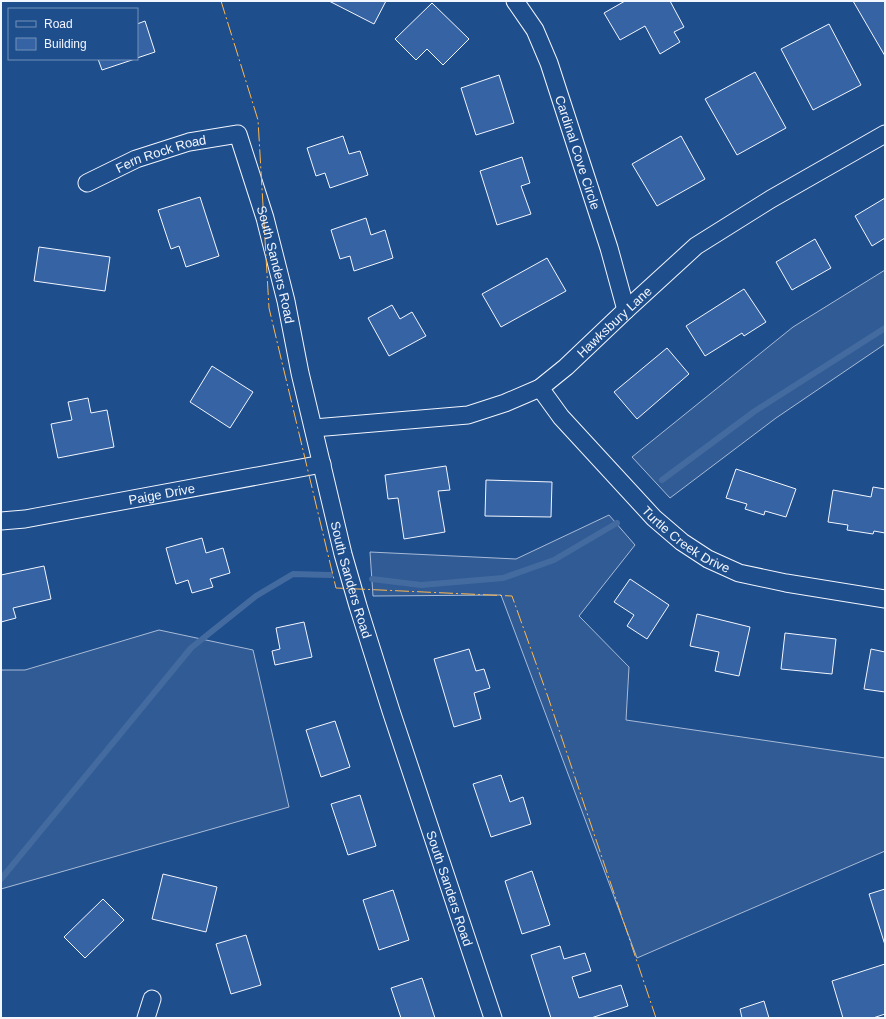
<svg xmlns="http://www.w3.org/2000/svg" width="886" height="1019" viewBox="0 0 886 1019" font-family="Arial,sans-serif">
  <rect width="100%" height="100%" fill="#1f4e8c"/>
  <path fill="#305b95" stroke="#a8bbd7" d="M 885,270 L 885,344 L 776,418 L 670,498 L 632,457 L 793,327 Z
    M 609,515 L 635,545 L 579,616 L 629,667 L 626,720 L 885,758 L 885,851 L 637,958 L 501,595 L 373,596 L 370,552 L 516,559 Z
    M 159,630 L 253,650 L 289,807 L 1,889 L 1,670 L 25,670 Z"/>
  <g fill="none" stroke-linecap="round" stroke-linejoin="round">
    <path stroke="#446ba0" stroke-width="6" d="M 662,480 L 755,411 L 885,328
      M 372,579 L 421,585 L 503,578 L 554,560 L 617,523
      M 1,879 L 191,648 L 256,596 L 293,574 L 330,575"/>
  </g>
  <path fill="#3563a3" stroke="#f2f6ff" d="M 329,1 L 386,1 L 374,24 Z
    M 625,1 L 670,1 L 684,27 L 674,32 L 680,42 L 660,54 L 645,26 L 620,40 L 604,13 Z
    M 853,1 L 885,1 L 885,56 Z
    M 432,3 L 469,39 L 443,65 L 427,49 L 416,60 L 395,39 Z
    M 145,21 L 155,52 L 137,58 L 137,24 Z
    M 829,24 L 861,85 L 813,110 L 781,49 Z
    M 98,59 L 135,59 L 102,70 Z
    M 755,72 L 786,128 L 737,155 L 705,99 Z
    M 499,75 L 514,123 L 476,135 L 461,88 Z
    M 343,136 L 349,154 L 360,151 L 368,175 L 330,188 L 325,173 L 316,176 L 307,148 Z
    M 681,136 L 705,179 L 657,206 L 632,164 Z
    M 522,157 L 530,183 L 521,186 L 531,214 L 497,225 L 480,171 Z
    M 200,197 L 219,256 L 186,267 L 179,246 L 171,249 L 158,210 Z
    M 885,198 L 885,238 L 872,246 L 855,216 Z
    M 366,218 L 371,235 L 385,230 L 393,258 L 354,271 L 350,256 L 340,259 L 331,230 Z
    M 815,239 L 831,268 L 792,290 L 776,262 Z
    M 39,247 L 110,257 L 105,291 L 34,281 Z
    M 547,258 L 566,291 L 501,327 L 482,294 Z
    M 744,289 L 766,322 L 744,336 L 742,333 L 705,356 L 686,326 Z
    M 392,305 L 400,319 L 412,312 L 426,336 L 389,356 L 368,318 Z
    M 667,348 L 689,374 L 637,419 L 614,392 Z
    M 212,366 L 253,392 L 230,428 L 190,402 Z
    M 88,398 L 91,413 L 107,410 L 114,447 L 58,458 L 51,424 L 72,420 L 68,402 Z
    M 446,466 L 450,490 L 438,491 L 445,532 L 404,539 L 398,498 L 388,499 L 385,475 Z
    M 736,469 L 796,489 L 786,517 L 765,511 L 764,515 L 745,509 L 747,504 L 726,498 Z
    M 486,480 L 552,482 L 551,517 L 485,516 Z
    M 873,487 L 885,489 L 885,533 L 874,531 L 873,534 L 847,530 L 848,525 L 828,522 L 833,490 L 871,497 Z
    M 202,538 L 206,553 L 223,548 L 230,573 L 210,579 L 213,587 L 192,593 L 188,580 L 176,584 L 166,548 Z
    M 44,566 L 51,599 L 13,608 L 16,618 L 1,622 L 1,575 Z
    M 630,579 L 669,605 L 647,639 L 627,626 L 634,615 L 614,602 Z
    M 697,614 L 750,627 L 739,676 L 715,671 L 719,652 L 690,646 Z
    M 304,622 L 312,657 L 275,665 L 272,651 L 280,649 L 276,628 Z
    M 785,633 L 836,639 L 832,674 L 781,669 Z
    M 469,649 L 476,671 L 484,669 L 490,688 L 474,693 L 481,719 L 454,727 L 434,659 Z
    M 871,649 L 885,652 L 885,692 L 864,689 Z
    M 335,721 L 350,767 L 321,777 L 306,730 Z
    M 501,775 L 510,802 L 523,797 L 531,824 L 491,837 L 473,784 Z
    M 360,795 L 376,846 L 348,855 L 331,804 Z
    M 532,871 L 550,925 L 522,934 L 505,881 Z
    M 163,874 L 217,887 L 206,932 L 152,919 Z
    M 885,889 L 885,945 L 869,894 Z
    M 393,890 L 409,940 L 379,950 L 363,900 Z
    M 103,899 L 124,920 L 85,958 L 64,937 Z
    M 246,935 L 261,985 L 231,994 L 216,944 Z
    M 560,946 L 564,959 L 585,953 L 591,971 L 572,977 L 579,998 L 621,985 L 628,1006 L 591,1018 L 551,1018 L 531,955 Z
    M 885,964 L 885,1014 L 873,1018 L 843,1018 L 832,981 Z
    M 422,978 L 435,1018 L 401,1018 L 391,988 Z
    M 764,1001 L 769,1018 L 742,1018 L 740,1009 Z"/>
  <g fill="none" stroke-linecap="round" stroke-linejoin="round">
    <g stroke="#f2f6ff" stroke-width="19">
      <g id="street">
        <path id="s1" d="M 515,1 L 535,30 L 549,63 L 609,248 L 626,310"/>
        <path id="s2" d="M 87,183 L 136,159 L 189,142 L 238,134 L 265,218 L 286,301 L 300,373 L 343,554 L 358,606 L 391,711 L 493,1018"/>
        <path id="s3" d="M 540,388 L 561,417 L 654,518 L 682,542 L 708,559 L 739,573 L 786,583 L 885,599"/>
        <path id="s4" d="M 314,428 L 468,415 L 505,403 L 540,388 L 566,367 L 626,310 L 696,246 L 771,199 L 885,134"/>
        <path id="s5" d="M 1,521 L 25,519 L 322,464"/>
        <path d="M 146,1018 L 152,999"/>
      </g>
    </g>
    <use href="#street" stroke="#1f4e8c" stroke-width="17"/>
    <path stroke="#ffb74d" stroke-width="1" stroke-dasharray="14 3 2 3" stroke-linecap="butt" d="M 221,1 L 258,120 L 269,308 L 336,588 L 512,596 L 548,697 L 656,1018"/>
  </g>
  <g text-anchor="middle" stroke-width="3" stroke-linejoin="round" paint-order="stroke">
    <g font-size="13" fill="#f2f6ff" stroke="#1f4e8c">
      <text dy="5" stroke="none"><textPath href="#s1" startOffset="165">Cardinal Cove Circle</textPath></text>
      <text dy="5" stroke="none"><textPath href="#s2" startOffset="80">Fern Rock Road</textPath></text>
      <text dy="5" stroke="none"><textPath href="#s2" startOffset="296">South Sanders Road</textPath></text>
      <text dy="5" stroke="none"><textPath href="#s4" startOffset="331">Hawksbury Lane</textPath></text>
      <text dy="5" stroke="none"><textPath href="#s5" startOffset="163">Paige Drive</textPath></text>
      <text dy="5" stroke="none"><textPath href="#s3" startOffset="212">Turtle Creek Drive</textPath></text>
      <text dy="5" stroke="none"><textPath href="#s2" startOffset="620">South Sanders Road</textPath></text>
      <text dy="5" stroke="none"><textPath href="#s2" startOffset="944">South Sanders Road</textPath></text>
    </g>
  </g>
  <rect width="886" height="1019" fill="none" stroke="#f2f6ff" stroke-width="4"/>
  <rect x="8" y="8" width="130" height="52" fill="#1f4e8c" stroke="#7391ba"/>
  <rect x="16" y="21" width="20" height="6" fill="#1f4e8c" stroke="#7391ba"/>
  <text x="44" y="28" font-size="12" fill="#f2f6ff">Road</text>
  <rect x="16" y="38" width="20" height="12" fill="#3563a3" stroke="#7391ba"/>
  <text x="44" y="48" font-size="12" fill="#f2f6ff">Building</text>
</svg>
